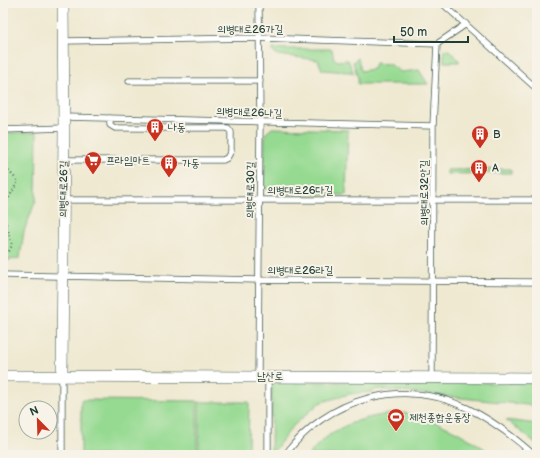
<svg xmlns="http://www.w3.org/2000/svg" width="540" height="458" viewBox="0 0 540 458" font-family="'Balsamiq Sans','Poor Story',sans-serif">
  <rect width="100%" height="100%" fill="#f7f3e8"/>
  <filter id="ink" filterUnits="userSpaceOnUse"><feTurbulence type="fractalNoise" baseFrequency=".025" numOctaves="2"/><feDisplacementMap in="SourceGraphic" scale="8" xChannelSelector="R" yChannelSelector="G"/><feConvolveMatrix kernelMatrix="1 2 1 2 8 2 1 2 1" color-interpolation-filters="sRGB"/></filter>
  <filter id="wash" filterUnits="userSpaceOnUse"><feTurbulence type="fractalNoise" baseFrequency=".012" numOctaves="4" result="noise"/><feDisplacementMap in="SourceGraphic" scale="16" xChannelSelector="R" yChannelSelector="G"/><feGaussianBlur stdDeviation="0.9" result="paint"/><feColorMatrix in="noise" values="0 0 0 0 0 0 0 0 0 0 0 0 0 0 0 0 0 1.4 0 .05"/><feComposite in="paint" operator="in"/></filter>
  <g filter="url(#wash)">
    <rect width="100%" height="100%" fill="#efe9d1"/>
    <path fill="#96da92" stroke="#5a8c63" d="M 273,49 L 332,49 L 334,59 L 338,61 L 348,60 L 354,74 L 350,72 L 322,70 L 318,60 L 278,55 L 273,52 Z
      M 444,49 L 449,50 L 459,60 L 459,62 L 444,62 Z
      M 358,58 L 361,71 L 373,69 L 375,63 L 389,64 L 401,72 L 419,70 L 428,84 L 358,84 L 358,78 L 353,62 Z
      M 272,128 L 348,130 L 346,195 L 272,194 L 264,187 L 265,134 Z
      M 37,132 L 36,200 L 24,231 L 20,258 L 3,261 L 3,133 Z
      M 511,169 L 511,173 L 447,174 L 447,170 Z
      M 277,382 L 537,383 L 537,406 L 377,389 L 372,392 L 349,394 L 319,403 L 292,427 L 271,455 L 272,385 Z
      M 81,400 L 197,401 L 197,455 L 81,455 Z
      M 199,402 L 249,402 L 248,455 L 199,455 Z
      M 405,413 C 438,420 466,435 493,455 L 309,455 C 331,425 369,414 405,413 Z
      M 506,420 L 537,424 L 537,444 Z"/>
  </g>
  <g filter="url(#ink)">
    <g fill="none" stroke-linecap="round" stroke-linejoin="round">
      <g stroke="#3e574c" stroke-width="7">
        <path id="service" d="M 442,3 L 537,89
          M 63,41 L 260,38 L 437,44
          M 129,81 L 260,81
          M 64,117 L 433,126
          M 3,130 L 64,128
          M 64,160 L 223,160 L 227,158 L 231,151 L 231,132 L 228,128 L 115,128 L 110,125 L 110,118
          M 63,200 L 537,200
          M 3,275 L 259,280 L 537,282
          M 62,375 L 62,455
          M 258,376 L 260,122 L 259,3
          M 268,376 L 268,455
          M 432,377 L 433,126 L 437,44 L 466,24
          M 285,455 C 327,398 402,377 467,408 C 492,420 514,437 534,455"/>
      </g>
      <g stroke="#3e574c" stroke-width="12">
        <path id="minor" d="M 62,375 L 64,128 L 63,3
          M 3,376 L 537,378"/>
      </g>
      <path stroke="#3e574c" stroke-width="2" stroke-dasharray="1 3" stroke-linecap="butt" d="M 3,165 L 18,181 L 3,209
        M 3,198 L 7,201
        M 3,212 L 12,245 L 9,251 L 3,253"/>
      <use href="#service" stroke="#fff" stroke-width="5.5"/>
      <use href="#minor" stroke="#fff" stroke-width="11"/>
    </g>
  </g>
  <defs>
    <g id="building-pin" transform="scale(0.9)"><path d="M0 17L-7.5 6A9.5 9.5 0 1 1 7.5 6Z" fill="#c8321e" stroke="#f7f3e8"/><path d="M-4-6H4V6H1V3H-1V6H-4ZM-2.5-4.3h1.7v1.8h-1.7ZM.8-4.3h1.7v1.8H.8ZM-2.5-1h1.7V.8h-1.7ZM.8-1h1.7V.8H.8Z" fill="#fff"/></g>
    <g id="supermarket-pin" transform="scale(0.9)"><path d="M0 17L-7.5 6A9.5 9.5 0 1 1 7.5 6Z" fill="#c8321e" stroke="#f7f3e8"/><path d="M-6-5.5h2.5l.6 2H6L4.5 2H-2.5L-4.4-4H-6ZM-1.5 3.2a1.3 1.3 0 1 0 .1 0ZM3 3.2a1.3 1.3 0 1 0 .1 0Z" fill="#fff"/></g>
    <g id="stadium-pin" transform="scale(0.9)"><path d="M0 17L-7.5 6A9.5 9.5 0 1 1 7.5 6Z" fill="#c8321e" stroke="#f7f3e8"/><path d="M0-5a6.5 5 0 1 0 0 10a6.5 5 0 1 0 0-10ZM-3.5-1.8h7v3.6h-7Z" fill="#fff"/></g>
  </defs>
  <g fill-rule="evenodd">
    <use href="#building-pin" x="155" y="127"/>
    <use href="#building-pin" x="480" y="134"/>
    <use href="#supermarket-pin" x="93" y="160"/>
    <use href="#building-pin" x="169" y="163"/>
    <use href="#building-pin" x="479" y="168"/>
    <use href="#stadium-pin" x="396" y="417"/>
  </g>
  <g text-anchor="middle" stroke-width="4" stroke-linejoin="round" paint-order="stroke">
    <g font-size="11" fill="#1f3d34" stroke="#f7f3e8">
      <text x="250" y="33">의병대로26가길</text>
      <text transform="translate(249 112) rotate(2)" y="4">의병대로26나길</text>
      <text transform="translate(63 189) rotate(-89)" y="4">의병대로26길</text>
      <text transform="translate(250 190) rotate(-89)" y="4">의병대로30길</text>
      <text x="300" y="194">의병대로26다길</text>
      <text transform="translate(424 193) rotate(-90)" y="4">의병대로32안길</text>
      <text x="300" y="274">의병대로26라길</text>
      <text x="270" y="380">남산로</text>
    </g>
    <g font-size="11" fill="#1f3d34" stroke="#f7f3e8" text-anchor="start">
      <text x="168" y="131">나동</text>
      <text x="493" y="138">B</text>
      <text x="106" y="164">프라임마트</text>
      <text x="182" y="167">가동</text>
      <text x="492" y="172">A</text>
      <text x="409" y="421">제천종합운동장</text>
    </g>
  </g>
  <rect width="540" height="458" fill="none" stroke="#f7f3e8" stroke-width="16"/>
  <g transform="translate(38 420) rotate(337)"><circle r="19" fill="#f7f3e8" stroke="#a1aaa0"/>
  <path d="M0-3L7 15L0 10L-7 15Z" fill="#c8321e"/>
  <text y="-6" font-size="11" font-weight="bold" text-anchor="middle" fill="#1f3d34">N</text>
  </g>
  <path d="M394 36v6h74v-6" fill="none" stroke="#1f3d34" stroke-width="2"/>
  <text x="400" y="36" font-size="12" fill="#1f3d34" stroke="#f7f3e8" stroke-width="3" paint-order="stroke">50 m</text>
</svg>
